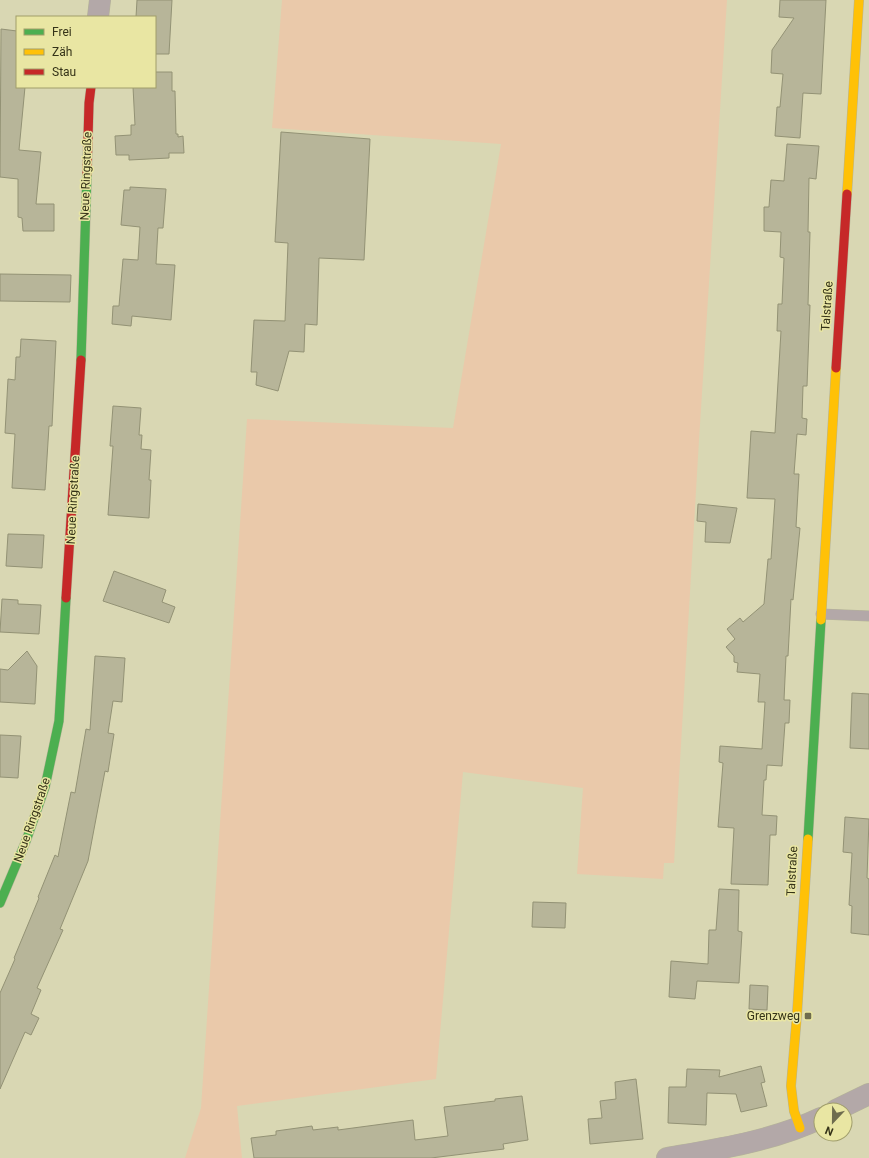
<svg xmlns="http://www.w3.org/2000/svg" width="869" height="1158" viewBox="0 0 869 1158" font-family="Roboto,sans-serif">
  <rect width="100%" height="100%" fill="#d9d7b3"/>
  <path fill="#eac9aa" d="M 282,0 L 727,0 L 699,440 L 674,863 L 664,863 L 663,879 L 577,874 L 583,788 L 463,772 L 436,1079 L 237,1106 L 242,1158 L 185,1158 L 201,1108 L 247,419 L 453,428 L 501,144 L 272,128 Z"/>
  <path fill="#b7b599" stroke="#939275" d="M 137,0 L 172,0 L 169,54 L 155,54 L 155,17 L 136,17 Z
    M 780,0 L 826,0 L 821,94 L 803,93 L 800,138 L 775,136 L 777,107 L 780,107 L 783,74 L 771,73 L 772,50 L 794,18 L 779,17 Z
    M 1,29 L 17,31 L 17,87 L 25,87 L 19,150 L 41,152 L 36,204 L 54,204 L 54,231 L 23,231 L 22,218 L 18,217 L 18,179 L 0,177 Z
    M 155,72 L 172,72 L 172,91 L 175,91 L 176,134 L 178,134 L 178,137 L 183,136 L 184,153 L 169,153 L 169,158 L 129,160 L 129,155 L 116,155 L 115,136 L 131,135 L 131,125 L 135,125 L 133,87 L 155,87 Z
    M 281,132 L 370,139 L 364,260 L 319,258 L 317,325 L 305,324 L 304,352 L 289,351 L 278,391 L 256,385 L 257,372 L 251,372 L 254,320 L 285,321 L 288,243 L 275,242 Z
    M 787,144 L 819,146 L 816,179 L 809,178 L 808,232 L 810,232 L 808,305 L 810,305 L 807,386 L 803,386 L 802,418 L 807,419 L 806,435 L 797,434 L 794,474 L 799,474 L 796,527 L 800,528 L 793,600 L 791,599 L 788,656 L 786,656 L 784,700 L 790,700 L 789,723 L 785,723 L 782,766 L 767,765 L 766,780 L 764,780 L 762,815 L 777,816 L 776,835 L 770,835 L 768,885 L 731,884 L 734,828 L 718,827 L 723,763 L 719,762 L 720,746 L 762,749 L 765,702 L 758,702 L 760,674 L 737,672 L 738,663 L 734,662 L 734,656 L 726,647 L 735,639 L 727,629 L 740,618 L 743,622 L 764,604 L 768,559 L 771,559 L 775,499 L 747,498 L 751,431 L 775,433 L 781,331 L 777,331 L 778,304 L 782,304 L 784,258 L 780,257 L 781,232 L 764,231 L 764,207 L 769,207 L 771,180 L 784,181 Z
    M 130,187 L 166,189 L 163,228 L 158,228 L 156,264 L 175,265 L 171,320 L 132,316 L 131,326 L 112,324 L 113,306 L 119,306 L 123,259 L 138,260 L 140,227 L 121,225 L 124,190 L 130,190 Z
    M 0,274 L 71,275 L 70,302 L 0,301 Z
    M 21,339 L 56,341 L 52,426 L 49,426 L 45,490 L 12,488 L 15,434 L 5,433 L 8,379 L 15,380 L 16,357 L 20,357 Z
    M 113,406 L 141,408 L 139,435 L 142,435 L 141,449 L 151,450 L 149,480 L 151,480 L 149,518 L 108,515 L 113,446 L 110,446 Z
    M 698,504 L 737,508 L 730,543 L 705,542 L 706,522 L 697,521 Z
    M 8,534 L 44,535 L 42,568 L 6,566 Z
    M 114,571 L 166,590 L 162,602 L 175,607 L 169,623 L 103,601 Z
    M 2,599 L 18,600 L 18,604 L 41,605 L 39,634 L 0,632 Z
    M 27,651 L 37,666 L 35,704 L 0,702 L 0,669 L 8,670 Z
    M 95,656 L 125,658 L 122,702 L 113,701 L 108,733 L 114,734 L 108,772 L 105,771 L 88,861 L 60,929 L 63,930 L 37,988 L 41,990 L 31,1014 L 39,1018 L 31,1035 L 25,1032 L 0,1089 L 0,993 L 15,959 L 14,958 L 39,898 L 38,897 L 55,855 L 58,857 L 71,792 L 75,793 L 86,729 L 90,730 Z
    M 852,693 L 869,694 L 869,749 L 850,748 Z
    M 0,735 L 21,736 L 18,778 L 0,777 Z
    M 845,817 L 869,819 L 867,878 L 869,879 L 869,935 L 851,933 L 852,906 L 849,905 L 852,853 L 843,852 Z
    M 719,889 L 739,890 L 738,931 L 742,932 L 739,983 L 697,981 L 695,999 L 669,997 L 671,961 L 708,964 L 709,930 L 716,930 Z
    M 533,902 L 566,903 L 565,928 L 532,927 Z
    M 750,985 L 768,986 L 767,1010 L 749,1009 Z
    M 761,1066 L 765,1082 L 761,1083 L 767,1106 L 741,1112 L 736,1094 L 707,1093 L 706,1125 L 668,1123 L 669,1087 L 686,1087 L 687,1069 L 720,1070 L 719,1077 Z
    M 636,1079 L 643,1139 L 590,1144 L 588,1119 L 602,1118 L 600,1101 L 616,1099 L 615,1082 Z
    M 522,1096 L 528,1140 L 503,1144 L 504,1149 L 431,1158 L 254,1158 L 251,1138 L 276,1135 L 276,1131 L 312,1126 L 313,1130 L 338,1127 L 338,1130 L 413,1120 L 415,1140 L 448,1136 L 444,1107 L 495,1101 L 495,1099 Z"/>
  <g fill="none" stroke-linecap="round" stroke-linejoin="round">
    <g stroke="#b5b497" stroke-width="11">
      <path id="lane" d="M 821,614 L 869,616"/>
    </g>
    <g stroke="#b5b497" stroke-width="22">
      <path id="street" d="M 98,17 L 100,0
        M 836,1110 L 869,1094
        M 667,1158 C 719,1149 773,1141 821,1118"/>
    </g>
    <g stroke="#b5b497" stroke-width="10">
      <path id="fast" d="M 81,360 L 87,174
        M 808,839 L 821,620
        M 0,903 L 26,841 L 45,787 L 59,721 L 66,598"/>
    </g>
    <g stroke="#b5b497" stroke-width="10">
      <path id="slow" d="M 847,194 L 859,0
        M 821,620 L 836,368
        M 800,1128 L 794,1111 L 791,1086 L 797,1014 L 808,839"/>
    </g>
    <g stroke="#b5b497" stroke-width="10">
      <path id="jam" d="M 87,174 L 89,103 L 91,87
        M 836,368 L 847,194
        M 66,598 L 81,360"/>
    </g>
    <use href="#lane" stroke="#b3a8a8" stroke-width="10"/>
    <use href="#street" stroke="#b3a8a8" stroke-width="21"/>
    <use href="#fast" stroke="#4caf50" stroke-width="9"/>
    <use href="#slow" stroke="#ffc107" stroke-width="9"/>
    <use href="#jam" stroke="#c62828" stroke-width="9"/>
  </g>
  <rect fill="#6e6c4e" stroke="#e9e6a3" stroke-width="1.5" x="804" y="1012" width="8" height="8" rx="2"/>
  <g text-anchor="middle" stroke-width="3" stroke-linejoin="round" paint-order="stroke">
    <g font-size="12" fill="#353318" stroke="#e9e6a3">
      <text transform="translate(86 176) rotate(-88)" y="4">Neue Ringstraße</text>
      <text transform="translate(827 306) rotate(-86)" y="4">Talstraße</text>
      <text transform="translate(73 500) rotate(-87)" y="4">Neue Ringstraße</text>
      <text transform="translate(32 820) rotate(-71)" y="4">Neue Ringstraße</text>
      <text transform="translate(792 871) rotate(-87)" y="4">Talstraße</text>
    </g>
    <g font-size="12" fill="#353318" stroke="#e9e6a3" text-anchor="end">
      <text x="800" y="1020">Grenzweg</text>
    </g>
  </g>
  <rect x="16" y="16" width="140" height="72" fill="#e9e6a3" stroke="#a19e6b"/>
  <rect x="24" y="29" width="20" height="6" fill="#4caf50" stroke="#a19e6b"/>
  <text x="52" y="36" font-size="12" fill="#353318">Frei</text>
  <rect x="24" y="49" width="20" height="6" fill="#ffc107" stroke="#a19e6b"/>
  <text x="52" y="56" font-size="12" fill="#353318">Zäh</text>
  <rect x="24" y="69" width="20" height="6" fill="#c62828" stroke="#a19e6b"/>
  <text x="52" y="76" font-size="12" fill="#353318">Stau</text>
  <g transform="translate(833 1122) rotate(202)"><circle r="19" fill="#e9e6a3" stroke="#a19e6b"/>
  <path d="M0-3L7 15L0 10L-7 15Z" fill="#6e6c4e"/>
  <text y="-6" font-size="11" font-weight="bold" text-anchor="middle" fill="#353318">N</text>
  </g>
</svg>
